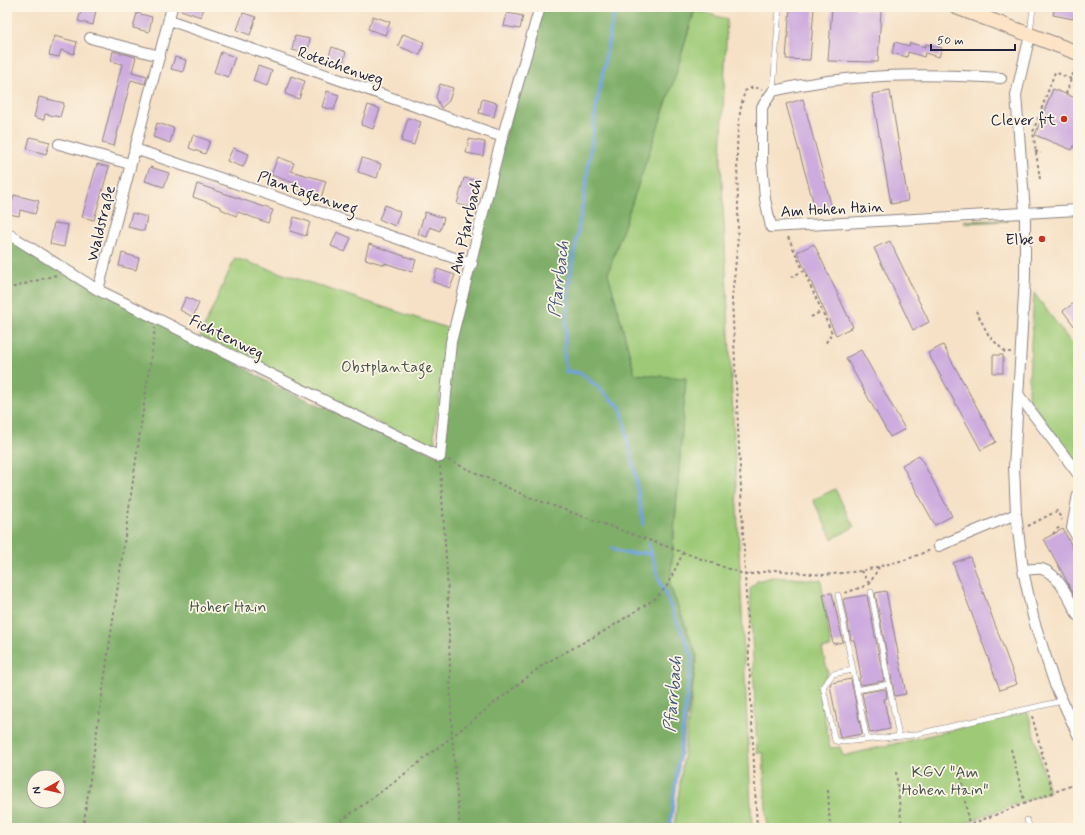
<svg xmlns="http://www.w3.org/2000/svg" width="1085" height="835" viewBox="0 0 1085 835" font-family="Mynerve,sans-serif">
  <rect width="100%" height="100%" fill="#fcf5e5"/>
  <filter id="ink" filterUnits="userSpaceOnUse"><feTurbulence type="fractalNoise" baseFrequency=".025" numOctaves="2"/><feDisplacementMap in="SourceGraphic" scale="8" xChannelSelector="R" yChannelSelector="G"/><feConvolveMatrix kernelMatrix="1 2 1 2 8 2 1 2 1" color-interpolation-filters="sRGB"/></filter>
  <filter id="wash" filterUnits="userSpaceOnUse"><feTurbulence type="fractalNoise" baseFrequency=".012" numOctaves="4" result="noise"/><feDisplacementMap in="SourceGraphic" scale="16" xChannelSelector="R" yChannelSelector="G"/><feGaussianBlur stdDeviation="0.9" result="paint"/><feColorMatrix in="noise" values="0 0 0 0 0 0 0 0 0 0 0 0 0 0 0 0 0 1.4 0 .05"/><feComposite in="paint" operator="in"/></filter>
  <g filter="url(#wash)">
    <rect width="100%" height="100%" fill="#f6e1c6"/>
    <path fill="#9eca77" stroke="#607659" d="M 695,10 L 727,19 L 721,160 L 752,828 L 674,828 L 697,656 L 670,586 L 686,379 L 635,374 L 608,273 L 675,77 Z
      M 1004,220 L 1009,221 L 964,223 L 964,221 Z
      M 235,258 L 450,329 L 434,433 L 436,451 L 200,336 Z
      M 1034,293 L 1078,352 L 1078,466 L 1028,397 Z
      M 835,489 L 854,527 L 832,539 L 813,500 Z
      M 772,577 L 821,580 L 831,647 L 822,649 L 828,673 L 819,687 L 830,748 L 840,747 L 843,756 L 1028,712 L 1049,792 L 952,828 L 767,828 L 763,753 L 757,753 L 750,589 L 757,581 Z"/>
    <path fill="#7eae68" stroke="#506852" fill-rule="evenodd" d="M 540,7 L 695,7 L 675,77 L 608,273 L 635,374 L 686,378 L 670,586 L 697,656 L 669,828 L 7,828 L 7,233 L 23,244 L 195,338 L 273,385 L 440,456 L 451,342 ZM 34,777 L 58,777 L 58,801 L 34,801 Z"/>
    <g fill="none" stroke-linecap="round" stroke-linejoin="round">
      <path stroke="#71a2dc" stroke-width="3.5" d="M 615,7 L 596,109 L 586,186 L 570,276 L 564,354 L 566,371 L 580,373 L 586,377 L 621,408 L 635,473 L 643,524
        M 648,544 L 660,582 L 692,656 L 670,828
        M 612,548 C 630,559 636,549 651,555"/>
    </g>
    <g id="blocks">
      <path fill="#cdabdf" d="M 82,7 L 96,10 L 93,25 L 78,21 Z
        M 178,7 L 204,7 L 201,17 L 178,9 Z
        M 790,7 L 814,7 L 810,60 L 786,59 Z
        M 832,7 L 855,7 L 855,9 L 881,11 L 878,62 L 828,61 Z
        M 1055,7 L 1076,7 L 1073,19 L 1053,15 Z
        M 137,13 L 152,17 L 149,32 L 133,28 Z
        M 243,13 L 256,17 L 250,35 L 237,30 Z
        M 507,13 L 523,16 L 520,29 L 504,26 Z
        M 373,16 L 390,22 L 385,35 L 368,29 Z
        M 403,34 L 424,42 L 420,55 L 398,46 Z
        M 54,36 L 77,42 L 74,54 L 61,50 L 59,57 L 49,55 Z
        M 295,36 L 310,39 L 307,53 L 292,50 Z
        M 895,42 L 909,46 L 910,43 L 925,47 L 926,44 L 942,48 L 939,57 L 925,53 L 924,57 L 908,52 L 907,57 L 892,53 Z
        M 332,47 L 346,52 L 342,66 L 327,61 Z
        M 113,51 L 136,57 L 132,72 L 147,76 L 145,84 L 131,80 L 114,146 L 102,143 L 122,64 L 111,61 Z
        M 221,52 L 235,57 L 228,77 L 214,72 Z
        M 175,57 L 186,60 L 183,72 L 171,69 Z
        M 258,66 L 272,71 L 267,86 L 253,81 Z
        M 291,76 L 305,81 L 299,99 L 285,94 Z
        M 440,84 L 453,88 L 449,101 L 441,108 L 436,97 Z
        M 1053,89 L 1078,99 L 1078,136 L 1072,150 L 1035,135 Z
        M 327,91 L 339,95 L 334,110 L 322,107 Z
        M 890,91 L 908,201 L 891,204 L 872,94 Z
        M 39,97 L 64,103 L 60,117 L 45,114 L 44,120 L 34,117 Z
        M 482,99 L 497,103 L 494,117 L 479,113 Z
        M 803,99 L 832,208 L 816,212 L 786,104 Z
        M 368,105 L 380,109 L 373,129 L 361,125 Z
        M 408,118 L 421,122 L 414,145 L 401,141 Z
        M 157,123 L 174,128 L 170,143 L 153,137 Z
        M 193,135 L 210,141 L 205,154 L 189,148 Z
        M 30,137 L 50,142 L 46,154 L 27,149 Z
        M 469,139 L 485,142 L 483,156 L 466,153 Z
        M 233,148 L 249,154 L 243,167 L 227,161 Z
        M 278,157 L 294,163 L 291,171 L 326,181 L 321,198 L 301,192 L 302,186 L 271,175 Z
        M 362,158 L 381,164 L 377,178 L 358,172 Z
        M 97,164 L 109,167 L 94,220 L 82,217 Z
        M 150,167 L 169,173 L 164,187 L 145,181 Z
        M 464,178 L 479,181 L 472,208 L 457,204 Z
        M 197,184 L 273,210 L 268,223 L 238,212 L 236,216 L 221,209 L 221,207 L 193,197 Z
        M 14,195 L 39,201 L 35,214 L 20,210 L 19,216 L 9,214 Z
        M 385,205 L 400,212 L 395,226 L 379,219 Z
        M 425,212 L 444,218 L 440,231 L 430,227 L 427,237 L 418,234 Z
        M 132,213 L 147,217 L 144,231 L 128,227 Z
        M 294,217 L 310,222 L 306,236 L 290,231 Z
        M 54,223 L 68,225 L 64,247 L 50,244 Z
        M 337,232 L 351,238 L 345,252 L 331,246 Z
        M 890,241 L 929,322 L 913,330 L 874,248 Z
        M 369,244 L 416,260 L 412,272 L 385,263 L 385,265 L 365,259 Z
        M 814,244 L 853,327 L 836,335 L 797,252 Z
        M 122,253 L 139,258 L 136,270 L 119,266 Z
        M 437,269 L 455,275 L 450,288 L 433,282 Z
        M 186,297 L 199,303 L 193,317 L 180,310 Z
        M 1078,300 L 1078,331 L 1063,311 Z
        M 943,345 L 996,442 L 981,450 L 928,353 Z
        M 861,350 L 905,429 L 890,437 L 846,358 Z
        M 993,355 L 1003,355 L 1003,373 L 993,373 Z
        M 919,455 L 952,516 L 935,525 L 902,465 Z
        M 1063,529 L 1078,558 L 1078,602 L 1044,539 Z
        M 970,557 L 1017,684 L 1000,690 L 953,563 Z
        M 886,591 L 906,694 L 895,696 L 875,593 Z
        M 832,593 L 843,642 L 833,644 L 823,594 Z
        M 867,595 L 884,681 L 860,685 L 859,678 L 861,677 L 856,648 L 854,640 L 851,640 L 843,599 Z
        M 851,679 L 862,734 L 840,738 L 830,685 L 831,683 Z
        M 886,689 L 887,698 L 884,699 L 890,729 L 870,733 L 862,693 Z"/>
    </g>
  </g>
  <g filter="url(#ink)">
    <use href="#blocks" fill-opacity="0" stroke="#8c8280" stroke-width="1"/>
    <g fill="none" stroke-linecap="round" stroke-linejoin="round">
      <g stroke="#8c8280" stroke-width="6">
        <path id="service" d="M 1030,34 L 1033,7
          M 773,91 L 779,9
          M 871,592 L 899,737
          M 838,595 L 867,740
          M 853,670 L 833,674 L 823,687 L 835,741 L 843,742 L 913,735 L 1062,701
          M 857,690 L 889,684
          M 1027,820 L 1030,828"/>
      </g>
      <g stroke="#8c8280" stroke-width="12">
        <path id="minor" d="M 169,20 L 503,137
          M 1030,35 L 1016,95 L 1025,213 L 1025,277 L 1014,467 L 1016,514 L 1023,570 L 1034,621 L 1055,685 L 1078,735
          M 90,38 L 160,56
          M 1001,78 C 925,73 847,73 773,91 L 762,107 L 762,162 L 765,199 L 771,227 L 1078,210
          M 59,144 L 130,164
          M 135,149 L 472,264
          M 7,233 L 98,290 L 440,457 L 451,342 L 497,156 L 540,7
          M 98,290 L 172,7
          M 1018,394 L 1078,474
          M 1078,494 L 1072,528 L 1078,539
          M 939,546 L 1016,514
          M 1023,570 C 1030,570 1036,568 1042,569 C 1060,575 1070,601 1078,616"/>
      </g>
      <g stroke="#8c8280" stroke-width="16">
        <path id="secondary" d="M 956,7 L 1078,53"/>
      </g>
      <path stroke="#8c8280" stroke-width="2" stroke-dasharray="3 3" stroke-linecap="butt" d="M 1066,94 L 1071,79
        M 1035,151 L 1041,153
        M 1040,179 L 1033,132 L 1055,72 L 1071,79 L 1076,65
        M 788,237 L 832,333 L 825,344
        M 791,277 L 803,271
        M 7,289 L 56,275
        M 976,311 L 989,336 L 1005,352 L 1011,352
        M 811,317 L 822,311
        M 448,460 L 526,496 L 746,575 L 774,570 L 823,575 L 861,571 L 908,559 L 930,550
        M 440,466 L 447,572 L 452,735 L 460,828
        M 1028,526 L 1057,511 L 1062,520
        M 1053,534 L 1057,529 L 1062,526
        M 861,571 L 870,585
        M 869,585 L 879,567
        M 845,593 L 865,586
        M 1032,716 L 1053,794
        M 1011,749 L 1025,804
        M 959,765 L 969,825
        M 896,772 L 902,828
        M 828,790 L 830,828
        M 83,828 L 155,328
        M 331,828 L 393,783 L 544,664 L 608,629 L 656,598 L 667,586 L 683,553
        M 757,828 L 732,299 C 734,275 738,250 738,226 C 739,180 732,134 745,91 L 753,87 L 762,89
        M 961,828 L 1078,783"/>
      <use href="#service" stroke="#fff" stroke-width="5"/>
      <use href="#minor" stroke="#fff" stroke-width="10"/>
      <use href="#secondary" stroke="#fee4c6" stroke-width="14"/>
    </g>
  </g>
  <g fill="#c8321e" stroke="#fcf5e5" stroke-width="1.5">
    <circle cx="1064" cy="119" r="4"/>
    <circle cx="1042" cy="239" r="4"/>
  </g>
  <g text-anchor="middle" stroke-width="3.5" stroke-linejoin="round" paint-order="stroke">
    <g font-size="16" fill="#22223b" stroke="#fcf5e5">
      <text transform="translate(341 65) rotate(19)" y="6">Roteichenweg</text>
      <text transform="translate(308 192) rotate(19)" y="6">Plantagenweg</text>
      <text transform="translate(832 208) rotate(-3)" y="6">Am Hohen Hain</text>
      <text transform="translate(100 223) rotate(-76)" y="6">Waldstraße</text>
      <text transform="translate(465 226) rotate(-77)" y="6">Am Pfarrbach</text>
      <text transform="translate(227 336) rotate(26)" y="6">Fichtenweg</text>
    </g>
    <g font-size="16" fill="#22223b" stroke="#fcf5e5" text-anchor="end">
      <text x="1056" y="125">Clever fit</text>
      <text x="1034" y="245">Elbe</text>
    </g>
    <g font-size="16" fill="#47544d" stroke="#fcf5e5">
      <text x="387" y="372">Obstplantage</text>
      <text x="228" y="612">Hoher Hain</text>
      <text x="945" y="777">KGV "Am<tspan x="945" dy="18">Hohen Hain"</tspan></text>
    </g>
    <g font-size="17" font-style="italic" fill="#42557b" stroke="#fcf5e5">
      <text transform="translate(558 279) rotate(-83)" y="6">Pfarrbach</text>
      <text transform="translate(672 694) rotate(-85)" y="6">Pfarrbach</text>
    </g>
  </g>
  <rect width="1085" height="835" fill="none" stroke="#fcf5e5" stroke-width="24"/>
  <g transform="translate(46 789) rotate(262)"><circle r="19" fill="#fcf5e5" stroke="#a5a1a1"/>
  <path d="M0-3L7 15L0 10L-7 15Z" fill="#c8321e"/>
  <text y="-6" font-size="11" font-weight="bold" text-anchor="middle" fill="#22223b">N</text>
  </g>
  <path d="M931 44v6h84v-6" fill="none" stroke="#22223b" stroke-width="2"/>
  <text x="937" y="44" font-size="12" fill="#22223b" stroke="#fcf5e5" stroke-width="3" paint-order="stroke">50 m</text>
</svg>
